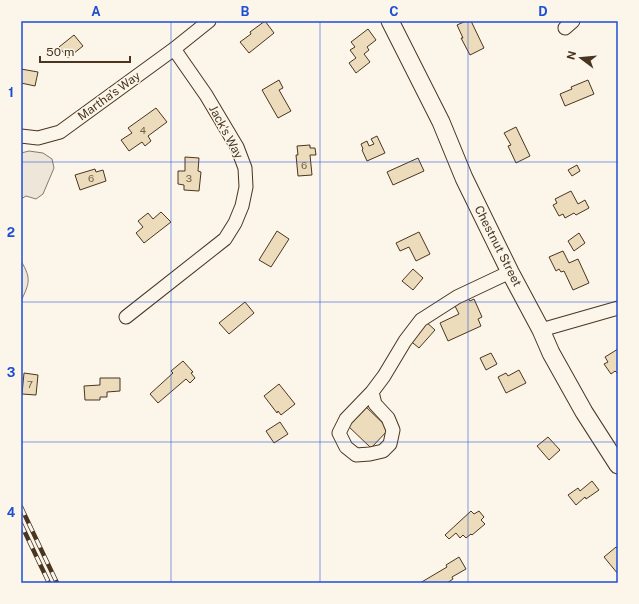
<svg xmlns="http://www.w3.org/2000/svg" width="639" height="604" viewBox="0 0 639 604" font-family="'Public Sans',sans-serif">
  <rect width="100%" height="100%" fill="#fbf6e9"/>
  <path fill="#ede6d9" stroke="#887966" d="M 29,151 L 43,153 L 52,159 L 54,168 L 43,194 L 36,199 L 26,196 L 21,199 L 21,153 Z
    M 21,261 C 32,279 29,284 21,301 Z"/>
  <path fill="#ecdcbc" stroke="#4a3520" d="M 265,21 L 274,33 L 249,53 L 240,42 L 251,34 L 250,32 Z
    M 466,21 L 471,21 L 484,48 L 470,55 L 461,38 L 463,38 L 457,25 Z
    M 368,29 L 376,40 L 367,47 L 369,50 L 364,54 L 370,62 L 356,73 L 349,63 L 356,58 L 350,50 L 355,47 L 351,42 Z
    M 74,35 L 83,46 L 68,58 L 59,47 Z
    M 21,69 L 38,72 L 35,86 L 21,83 Z
    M 279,80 L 283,88 L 279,90 L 291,111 L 278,118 L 262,90 Z
    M 588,80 L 594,94 L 565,106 L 560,94 L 572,89 L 571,87 Z
    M 156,108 L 167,122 L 148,136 L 151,141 L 145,146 L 142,142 L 129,151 L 121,140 L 132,133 L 128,128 Z
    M 516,127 L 530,156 L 516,163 L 508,146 L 511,145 L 504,133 Z
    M 377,136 L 385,153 L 367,161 L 362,150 L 363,149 L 361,144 L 367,141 L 369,146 L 374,144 L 371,139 Z
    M 310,145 L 310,148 L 315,148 L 316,155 L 310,155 L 312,175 L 298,176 L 296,155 L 298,155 L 297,146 Z
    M 185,157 L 199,158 L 198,171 L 201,172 L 199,191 L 184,190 L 184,185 L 178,184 L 178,171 L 185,171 Z
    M 418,158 L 424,171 L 393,185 L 387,172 Z
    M 577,165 L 580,171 L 572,176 L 568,170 Z
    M 95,169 L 96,172 L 103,170 L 106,181 L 80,190 L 75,175 Z
    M 571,191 L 578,204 L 585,200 L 589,208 L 576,215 L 574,213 L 565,218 L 563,214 L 559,216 L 553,205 L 557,203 L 555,199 Z
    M 161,212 L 171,222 L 144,243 L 136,233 L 143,227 L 138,221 L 148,213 L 153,219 Z
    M 277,231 L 289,239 L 271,267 L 259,260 Z
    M 419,232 L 430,254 L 416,261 L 409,247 L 400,251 L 396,243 Z
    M 579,233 L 585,243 L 574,251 L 568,241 Z
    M 563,251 L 569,263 L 578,259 L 589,283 L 573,290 L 564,271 L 561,272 L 559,269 L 556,271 L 549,257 Z
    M 413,269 L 423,278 L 413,290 L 402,281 Z
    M 468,298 L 470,301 L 474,299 L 482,317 L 478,319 L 481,326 L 448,341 L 440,323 L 459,314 L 454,304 Z
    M 245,302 L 254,313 L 229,334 L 219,323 Z
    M 425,321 L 435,330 L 419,348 L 408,339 Z
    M 618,349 L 618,374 L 615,371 L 611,374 L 604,364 L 608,362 L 605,357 Z
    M 491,353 L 497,364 L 486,370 L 480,358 Z
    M 183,361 L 193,372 L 191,373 L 195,378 L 190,383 L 186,379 L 158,403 L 150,394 L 173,373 L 171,371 Z
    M 519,370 L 526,383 L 506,393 L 498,377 L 506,373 L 508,376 Z
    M 24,373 L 38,375 L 36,395 L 22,394 Z
    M 100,378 L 120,378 L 120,391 L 107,392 L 107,397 L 100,397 L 100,400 L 85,400 L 84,386 L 100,385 Z
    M 279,384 L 295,404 L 281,415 L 278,411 L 277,413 L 264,396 Z
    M 364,405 L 389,429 L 371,448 L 346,424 Z
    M 280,422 L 288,434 L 274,443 L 266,431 Z
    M 548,437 L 560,450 L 549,460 L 537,446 Z
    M 592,481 L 599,490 L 586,499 L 585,497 L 576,505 L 568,495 L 578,488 L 580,491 Z
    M 471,511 L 474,514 L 479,511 L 484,517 L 481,520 L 485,524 L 472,535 L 471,534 L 466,538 L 463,535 L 460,538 L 456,533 L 449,539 L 445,535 Z
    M 616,547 L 618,549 L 618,574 L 604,557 Z
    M 459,557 L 466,569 L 452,577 L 453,579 L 447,583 L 420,583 L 447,567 L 446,565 Z"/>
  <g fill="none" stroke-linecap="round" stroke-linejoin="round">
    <g stroke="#4a3520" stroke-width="15">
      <path id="minor" d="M 565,28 L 573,21
        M 21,136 L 38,138 L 60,132 L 174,49 L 209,21
        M 126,317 L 225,239 L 235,223 L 242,206 L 246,187 L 245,168 L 237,147 L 206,95 L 174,49
        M 541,330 L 618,308
        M 372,392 L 375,404 L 388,418 L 393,430 L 390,444 L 383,451 L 370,454 L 356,455 L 346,447 L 339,433 L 346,419 L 372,392 L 384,376 L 405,341 L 421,320 L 457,297 L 510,272"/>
    </g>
    <g stroke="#4a3520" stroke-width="19">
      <path id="major" d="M 390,21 L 441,122 L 464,178 L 510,272 L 541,330 L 551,353 L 584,412 L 618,465"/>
    </g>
    <use href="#minor" stroke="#fbf6e9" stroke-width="13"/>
    <use href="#major" stroke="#fbf6e9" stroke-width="17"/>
    <g stroke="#4a3520" stroke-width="4.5">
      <path id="rail" d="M 21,507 L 57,583
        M 21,524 L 49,583"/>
    </g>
    <use href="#rail" stroke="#fbf6e9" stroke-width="3" stroke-dasharray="9" stroke-linecap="butt"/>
  </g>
  <path fill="none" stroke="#1d4ed8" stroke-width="1" stroke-opacity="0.55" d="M 171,21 L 171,583M 320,21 L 320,583M 468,21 L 468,583M 21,162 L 618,162M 21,302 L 618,302M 21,442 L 618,442"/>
  <g text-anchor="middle" stroke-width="3" stroke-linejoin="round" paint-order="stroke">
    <g font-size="10" fill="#725f47">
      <text x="143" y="134">4</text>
      <text x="304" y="169">6</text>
      <text x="91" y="182">6</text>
      <text x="189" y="182">3</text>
      <text x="30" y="388">7</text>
    </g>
    <g font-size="12" fill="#4a3520" stroke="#fbf6e9">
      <text transform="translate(109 96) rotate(-36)" y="4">Martha's Way</text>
      <text transform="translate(226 132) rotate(62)" y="4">Jack's Way</text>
      <text transform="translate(498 246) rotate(63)" y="4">Chestnut Street</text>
    </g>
  </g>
  <rect width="639" height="604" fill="none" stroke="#fbf6e9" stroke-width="44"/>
  <g transform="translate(581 58) rotate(286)" stroke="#fbf6e9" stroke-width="3" paint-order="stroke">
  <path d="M0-3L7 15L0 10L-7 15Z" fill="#4a3520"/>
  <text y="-6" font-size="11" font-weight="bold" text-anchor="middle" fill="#4a3520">N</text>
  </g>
  <path d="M40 56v6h90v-6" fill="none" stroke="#4a3520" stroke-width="2"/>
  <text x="46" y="56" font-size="12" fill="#4a3520" stroke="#fbf6e9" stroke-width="3" paint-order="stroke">50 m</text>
  <rect x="22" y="22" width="595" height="560" fill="none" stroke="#1d4ed8" stroke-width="1.5"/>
  <g font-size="13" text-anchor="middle" font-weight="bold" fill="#1d4ed8">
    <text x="96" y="16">A</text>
    <text x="245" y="16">B</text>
    <text x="394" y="16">C</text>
    <text x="543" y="16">D</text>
    <text x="11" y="97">1</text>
    <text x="11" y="237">2</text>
    <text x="11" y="377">3</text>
    <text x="11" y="517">4</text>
  </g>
</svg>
